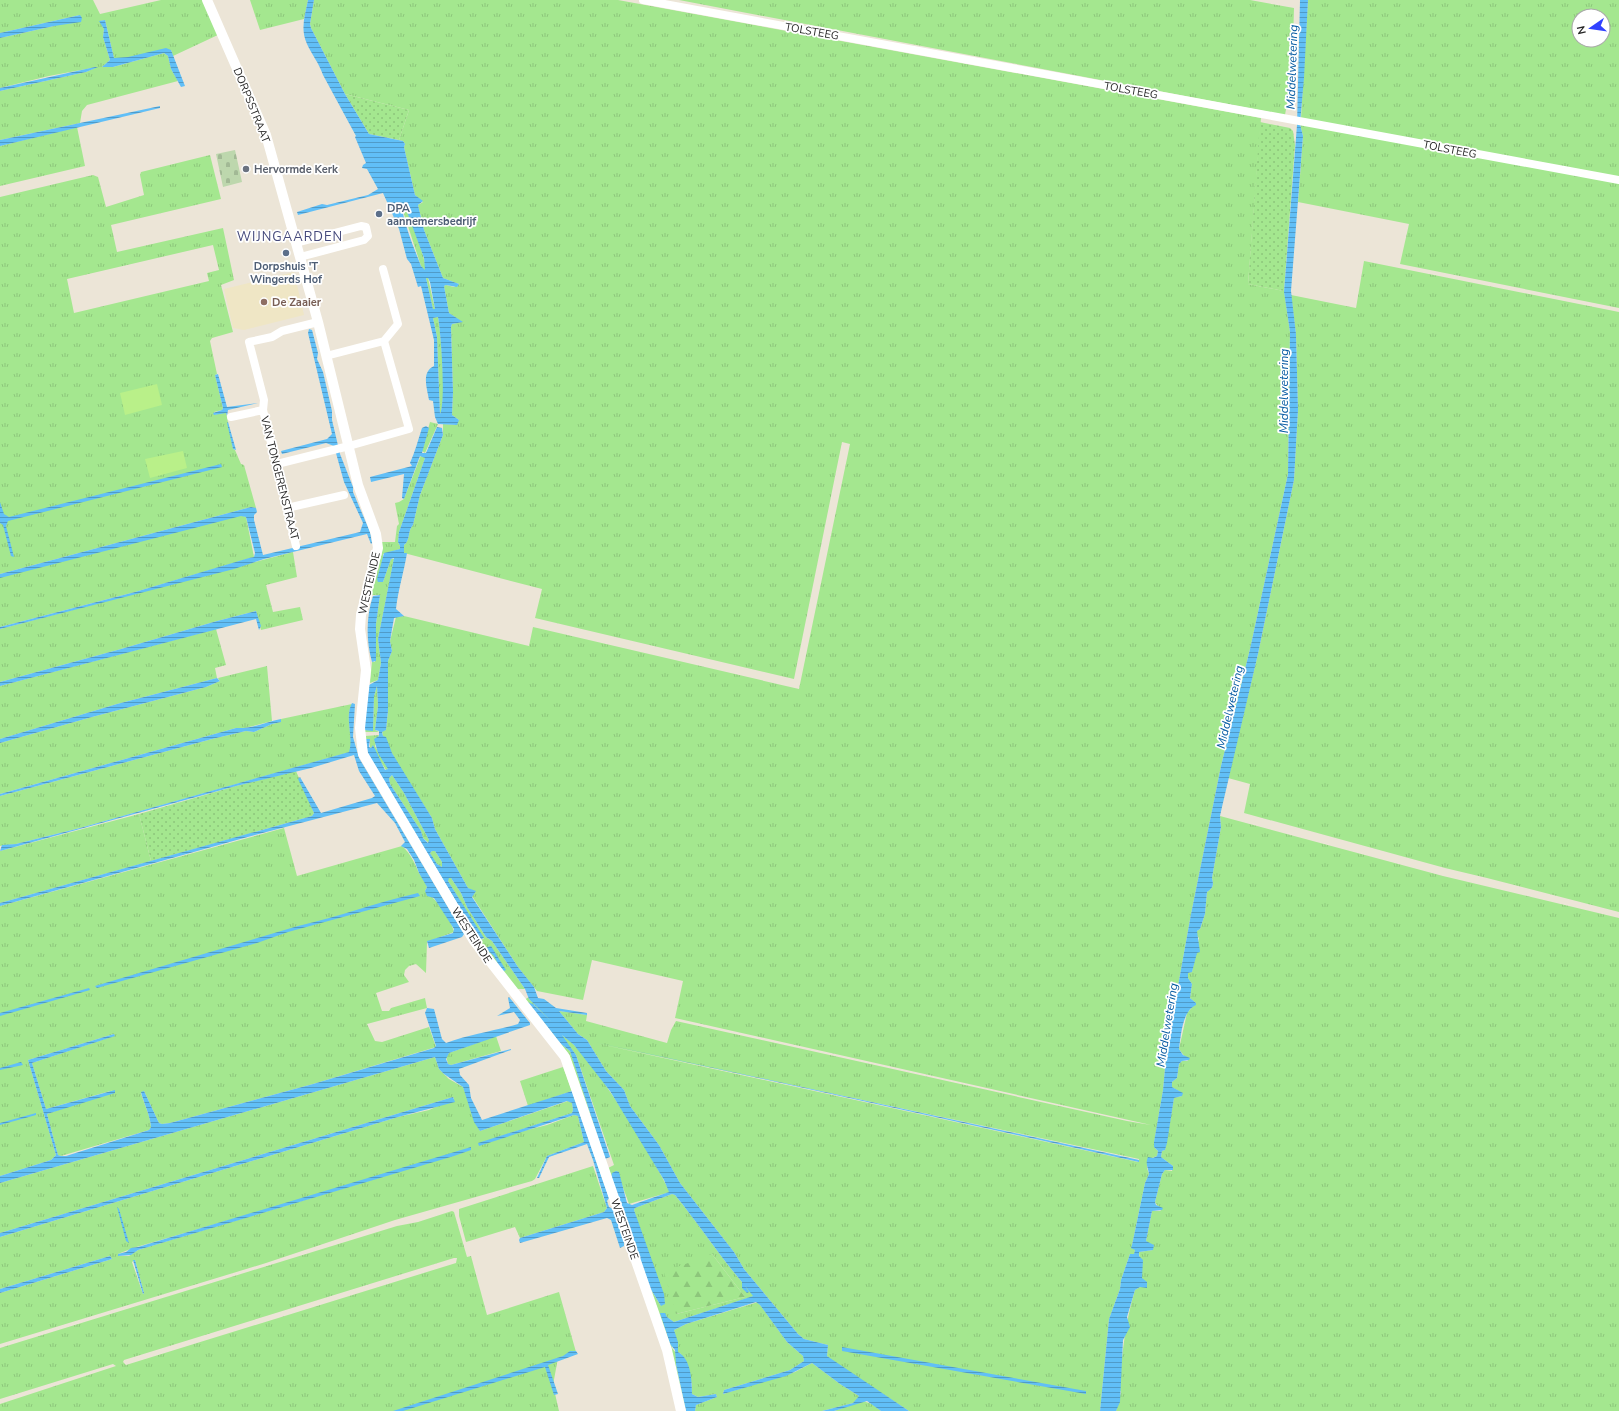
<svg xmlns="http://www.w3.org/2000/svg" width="1619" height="1411" viewBox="0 0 1619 1411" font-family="'Nunito Sans',sans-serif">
  <defs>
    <pattern id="grass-tufts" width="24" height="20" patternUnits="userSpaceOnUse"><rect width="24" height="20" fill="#a4e78f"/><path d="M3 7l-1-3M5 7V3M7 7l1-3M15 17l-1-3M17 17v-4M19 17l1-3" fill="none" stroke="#8dc67b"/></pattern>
    <pattern id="forest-firs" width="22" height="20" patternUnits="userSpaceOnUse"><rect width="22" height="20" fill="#a4e78f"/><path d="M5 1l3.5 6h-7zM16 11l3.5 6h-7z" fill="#8dc67b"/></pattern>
    <pattern id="cemetery-stones" width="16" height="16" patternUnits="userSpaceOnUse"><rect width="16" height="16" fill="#bdd7ad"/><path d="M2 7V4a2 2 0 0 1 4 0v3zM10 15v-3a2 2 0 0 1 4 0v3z" fill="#a2b995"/></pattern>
    <pattern id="garden-dots" width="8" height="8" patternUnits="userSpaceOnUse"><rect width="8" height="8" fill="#a4e78f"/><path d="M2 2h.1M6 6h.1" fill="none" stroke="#8dc67b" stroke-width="1.8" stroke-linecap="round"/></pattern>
    <pattern id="water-rules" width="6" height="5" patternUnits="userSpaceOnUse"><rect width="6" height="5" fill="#61bff7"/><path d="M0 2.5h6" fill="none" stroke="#509bc8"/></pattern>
  </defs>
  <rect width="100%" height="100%" fill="#ece5d7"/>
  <path fill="#efe6c5" d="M 294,272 L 304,315 L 244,330 L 233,328 L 224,289 Z"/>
  <path fill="url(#grass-tufts)" fill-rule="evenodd" d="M 0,0 L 93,0 L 100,14 L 161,0 L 205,0 L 220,34 L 173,56 L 171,50 L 118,59 L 114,58 L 105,20 L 100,21 L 104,29 L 103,37 L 110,60 L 102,67 L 113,67 L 164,53 L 168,56 L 171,69 L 178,81 L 87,105 L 82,111 L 80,123 L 0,140 L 0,91 L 86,72 L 97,67 L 49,76 L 0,88 L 0,38 L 54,26 L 80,15 L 0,33 Z
    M 250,0 L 308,0 L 304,19 L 260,30 Z
    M 314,0 L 618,0 L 1261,118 L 1248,284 L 1284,291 L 1290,332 L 1288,474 L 1250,649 L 1221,766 L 1191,914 L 1167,1047 L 1163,1090 L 1154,1143 L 1154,1147 L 1158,1151 L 1157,1156 L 1147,1160 L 1147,1168 L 1149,1174 L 1145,1183 L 1132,1245 L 1135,1250 L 1134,1255 L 1130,1254 L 1121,1280 L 1120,1289 L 1109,1319 L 1100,1411 L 909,1411 L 838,1365 L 827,1356 L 828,1345 L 804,1339 L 798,1334 L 744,1269 L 734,1252 L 680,1183 L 659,1145 L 630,1106 L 624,1090 L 606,1071 L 587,1040 L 578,1034 L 559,1011 L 587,1015 L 586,1021 L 667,1043 L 671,1030 L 676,1021 L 1127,1121 L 1151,1125 L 675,1018 L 683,981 L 592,960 L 583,1000 L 537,991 L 518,967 L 472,896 L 475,892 L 468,888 L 435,829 L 432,818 L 397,763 L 383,736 L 382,731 L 386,730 L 388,711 L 388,661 L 392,651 L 390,641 L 396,617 L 404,616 L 529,646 L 533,627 L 799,689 L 850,444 L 842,442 L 794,679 L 535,618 L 542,589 L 404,553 L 404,545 C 411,540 407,531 413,525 L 420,495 L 443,435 L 443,424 L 455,425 L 459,420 L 452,415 L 453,392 L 451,327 L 452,324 L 462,322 L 449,313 L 444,286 L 446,285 L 454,287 L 459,284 L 443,278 L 424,230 L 418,205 L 423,202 L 415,195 L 404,147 L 405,144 L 403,141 L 399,140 L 409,110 L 345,94 L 311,28 L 310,24 ZM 595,1043 L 1139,1159 L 1139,1160 L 1138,1162 Z
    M 679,0 L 1250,0 L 1294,8 L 1292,75 L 1285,115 Z
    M 1308,0 L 1619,0 L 1619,178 L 1301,118 ZM 1579,16 L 1603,16 L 1603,40 L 1579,40 Z
    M 1300,124 L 1619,182 L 1619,308 L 1400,264 L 1409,224 L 1298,202 L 1303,136 Z
    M 77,127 L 85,166 L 0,186 L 0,146 Z
    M 210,155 L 221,199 L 111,225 L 117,252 L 223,228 L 234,280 L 221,285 L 233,332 L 212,338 L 210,341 L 217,374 L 215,375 L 223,408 L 222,410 L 214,412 L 214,415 L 226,412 L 233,449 L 235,450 L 241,464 L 244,465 L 256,508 L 251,507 L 0,574 L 0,197 L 93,175 L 98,177 L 106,207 L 144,195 L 140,175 L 141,172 ZM 213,245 L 219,270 L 207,273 L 209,281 L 74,313 L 67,279 Z
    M 404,206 L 406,208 C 410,219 428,262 425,271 L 421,266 L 402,208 Z
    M 1364,261 L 1619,312 L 1619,912 L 1487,878 L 1445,868 L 1244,813 L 1250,784 L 1228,778 L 1258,654 L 1294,480 L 1298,410 L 1296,334 L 1291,295 L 1356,308 Z
    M 426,278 L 428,278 L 435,309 L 433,309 Z
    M 438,317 C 441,335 447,400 440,414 L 437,337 L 433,318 Z
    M 430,422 L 438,424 L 425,453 L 422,451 Z
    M 421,455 L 425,458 L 399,532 L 398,542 L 400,546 L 400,549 L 383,554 L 383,582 L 391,559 L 394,559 L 378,639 L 381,663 L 378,680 L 370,683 L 372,662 L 375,662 L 376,624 L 380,595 L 371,595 L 381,542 L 395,542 L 397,526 L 399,524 L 395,503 L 399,502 L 404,499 Z
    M 250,511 L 243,516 L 246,517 L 254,557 L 135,592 L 0,627 L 0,577 Z
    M 293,552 L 297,577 L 266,585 L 273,612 L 300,607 L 303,620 L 261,630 L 256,611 L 217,621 L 121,649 L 0,682 L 0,629 Z
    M 216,629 L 226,665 L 215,668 L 217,678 L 117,704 L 0,739 L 0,686 Z
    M 267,666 L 272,721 L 245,728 L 236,728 L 0,794 L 0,743 L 92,717 L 206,687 L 220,681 L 218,678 Z
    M 377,686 L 378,706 L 375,730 L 379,732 L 364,732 L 364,730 L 373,730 L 374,696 Z
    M 352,704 C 344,718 354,737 350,752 L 80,828 L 16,844 L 0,846 L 0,796 L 212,739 L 246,731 L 254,732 L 272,724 L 281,722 L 281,719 Z
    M 379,735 L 375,746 L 387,766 L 388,769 L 386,770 L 377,756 L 373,746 L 370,748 L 370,741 L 365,739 L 365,736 Z
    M 392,775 L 404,793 L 429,840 L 429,843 L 423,838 L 421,831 L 390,784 L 389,778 Z
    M 139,814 L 151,861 L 0,903 L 0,851 Z
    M 1220,816 L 1443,876 L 1619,918 L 1619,1411 L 1116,1411 L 1121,1392 L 1119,1389 C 1122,1355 1125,1323 1135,1290 L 1140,1287 L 1147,1287 L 1141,1278 L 1139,1252 L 1153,1250 L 1146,1241 L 1152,1211 L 1161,1211 L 1155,1202 L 1162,1174 L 1165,1170 L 1172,1171 L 1173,1166 L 1161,1157 L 1162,1151 L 1165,1150 L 1174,1098 L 1182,1096 L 1182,1093 L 1172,1087 L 1172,1082 L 1177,1078 L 1179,1064 L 1182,1061 L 1188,1061 L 1179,1049 L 1187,1013 L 1196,1003 L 1190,998 L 1192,984 L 1188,978 L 1188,973 L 1192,972 L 1199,938 L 1196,935 L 1197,931 L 1200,929 L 1205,914 L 1207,892 C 1213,888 1214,885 1212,878 L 1221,827 Z
    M 284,828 L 297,876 L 402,846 C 411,854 414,862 419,873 C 422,878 426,881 427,887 L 425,891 C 438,901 450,916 454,932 L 427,942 L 426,973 L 416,964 L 409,966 L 405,970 L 404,975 L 409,982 L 376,993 L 382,1011 L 389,1011 L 391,1008 L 425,998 L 427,1008 L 367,1024 L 375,1041 L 382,1042 L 429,1027 L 436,1047 L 313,1084 L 170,1123 L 162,1124 L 159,1123 L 144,1091 L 141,1093 C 144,1104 150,1115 151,1127 L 149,1130 L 61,1156 L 58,1155 L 47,1114 L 114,1090 L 46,1109 L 32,1063 L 114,1036 L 114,1034 L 28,1060 L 56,1155 L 51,1160 L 0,1176 L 0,906 Z
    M 432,851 L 435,851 L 442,862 L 442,867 C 436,865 433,859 430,853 Z
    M 448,878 L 451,878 L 461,893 L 467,907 L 486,937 L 492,941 L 525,989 L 516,989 L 479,940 L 484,939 L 448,881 Z
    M 531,997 L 529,999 L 552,1020 L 552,1022 L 533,1004 L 561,1044 L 570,1051 L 572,1056 L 605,1159 L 570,1061 L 524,1001 L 527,998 Z
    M 561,1035 C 586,1044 656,1163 670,1192 L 629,1204 L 617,1171 L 650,1288 L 661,1306 L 634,1210 L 635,1208 L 672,1194 L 675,1195 C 698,1223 718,1254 742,1282 L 742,1285 L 745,1286 L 754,1296 L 674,1322 L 667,1317 L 672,1348 L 676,1353 L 676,1364 L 686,1411 L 608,1168 L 614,1165 L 576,1055 ZM 712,1254 L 745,1297 L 676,1314 Z
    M 496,1036 L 501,1051 L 451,1065 L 448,1064 L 446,1056 L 449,1053 Z
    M 435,1057 L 439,1069 L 449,1079 L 463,1087 L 480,1131 L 568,1101 L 572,1103 L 573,1110 L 572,1113 L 495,1138 L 547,1125 L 574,1115 L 578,1116 L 584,1142 L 547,1156 L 535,1179 L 532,1181 L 395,1220 L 266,1263 L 0,1344 L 0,1293 L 112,1259 L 110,1256 L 0,1289 L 0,1237 L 398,1117 L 429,1110 L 454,1099 L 453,1097 L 0,1233 L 0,1183 ZM 471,1150 L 138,1250 L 129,1256 L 119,1256 L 118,1254 L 133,1248 ZM 135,1260 L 144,1293 L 143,1294 L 132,1262 Z
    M 563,1067 L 572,1091 L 528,1106 L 520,1081 Z
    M 593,1166 L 607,1208 L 604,1212 L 520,1238 L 515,1227 L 466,1242 L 459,1216 L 459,1209 Z
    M 452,1211 L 454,1212 L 467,1257 L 471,1256 L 487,1315 L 559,1292 L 576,1352 L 558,1358 L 553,1385 L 559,1411 L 0,1411 L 0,1404 L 116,1366 L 113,1364 L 0,1399 L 0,1348 L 397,1226 L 418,1222 ZM 454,1258 L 457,1258 L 456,1263 L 126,1365 L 123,1362 L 124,1360 Z
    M 758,1302 L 787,1342 L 803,1356 L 804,1361 L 790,1370 L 724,1390 L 723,1394 L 795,1372 L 812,1363 L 840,1384 L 859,1396 L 858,1399 L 853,1403 L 822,1411 L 695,1411 L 696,1405 L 717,1397 L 716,1394 L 698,1397 L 692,1394 L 692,1384 L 681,1354 L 678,1352 L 674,1330 L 686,1324 Z
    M 863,1401 L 872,1404 L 881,1411 L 834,1411 Z"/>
  <path fill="url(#forest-firs)" d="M 712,1254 L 745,1297 L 676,1314 L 664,1272 Z"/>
  <path fill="url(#cemetery-stones)" d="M 235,150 L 242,182 L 223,187 L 216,154 Z"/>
  <path fill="url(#garden-dots)" d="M 345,94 L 409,110 L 399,140 L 369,134 Z
    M 1260,122 L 1290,128 L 1293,131 L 1295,145 L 1284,291 L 1248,284 Z
    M 296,771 L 314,813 L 312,816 L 151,861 L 139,814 L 236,786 Z"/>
  <path fill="#b9f089" d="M 157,384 L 162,405 L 125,415 L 120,393 Z
    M 183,451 L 187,468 L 150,478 L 145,459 Z"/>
  <path fill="url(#water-rules)" fill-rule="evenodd" d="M 308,0 L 314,0 L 310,24 L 311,28 L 345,94 L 369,134 L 403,141 L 405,144 L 404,147 L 415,195 L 423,201 L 418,205 L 424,230 L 443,278 L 459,284 L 457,287 L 446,285 L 444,286 L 449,313 L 463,322 L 452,324 L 451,327 L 453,392 L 452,415 L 459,420 L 457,425 L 438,424 L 435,417 L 433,401 L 429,400 C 427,388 421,372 434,366 L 434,340 L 421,286 L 418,287 L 411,264 L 407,259 L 399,229 L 383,193 L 298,215 L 297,212 L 322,204 L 327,205 L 368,195 L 378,189 L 367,169 L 362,168 L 363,165 L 366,163 L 355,137 L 356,136 L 323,75 C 319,63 312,55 307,44 C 300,29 305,15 308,0 ZM 404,206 L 406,209 L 424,258 L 425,270 L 421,266 C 414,248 405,227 402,208 ZM 426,278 L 428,278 L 430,282 L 435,309 L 433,309 ZM 438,317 C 441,334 446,401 440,414 L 437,337 L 433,318 Z
    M 1300,0 L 1308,0 L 1304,78 L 1300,124 L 1303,136 L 1291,291 L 1296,334 L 1298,410 L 1294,480 L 1258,654 L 1222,807 L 1220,816 L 1221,827 L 1212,878 C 1214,885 1213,888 1207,892 L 1205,914 L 1200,929 L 1197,931 L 1200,952 L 1197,953 L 1192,972 L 1188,973 L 1188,978 L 1192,984 L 1190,998 L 1196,1003 L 1196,1005 C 1182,1011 1181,1036 1179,1049 L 1183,1055 L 1190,1058 L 1189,1060 L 1182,1061 L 1179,1064 L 1177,1078 L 1172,1082 L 1172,1087 L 1183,1093 L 1182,1096 L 1174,1098 L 1167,1143 L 1165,1150 L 1162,1151 L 1161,1157 L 1173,1166 L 1173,1170 L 1165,1170 L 1162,1174 L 1155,1202 L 1156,1205 L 1163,1208 L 1162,1210 L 1152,1211 L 1146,1241 L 1154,1245 L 1153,1250 L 1139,1252 L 1139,1256 L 1143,1260 L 1142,1278 L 1147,1282 L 1147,1288 L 1140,1287 L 1135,1290 L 1127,1317 L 1130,1327 L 1123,1340 L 1120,1402 L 1116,1411 L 1100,1411 L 1109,1319 L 1120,1289 L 1121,1280 L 1130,1254 L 1134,1254 L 1135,1250 L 1131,1248 L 1132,1245 L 1145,1183 L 1149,1174 C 1148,1167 1145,1164 1148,1157 L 1153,1158 L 1157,1156 L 1158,1151 L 1154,1147 L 1154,1142 L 1163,1090 L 1167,1047 L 1191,914 L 1221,766 L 1250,649 L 1288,474 L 1290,332 L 1284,292 L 1297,125 Z
    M 80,15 L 82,18 L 81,22 L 54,26 L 0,38 L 0,33 Z
    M 105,20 L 114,58 L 128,57 L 166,48 L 171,50 L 185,86 L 181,87 L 171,69 L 168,56 L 164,53 L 113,67 L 102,67 L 110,60 L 103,37 L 104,29 L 99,21 Z
    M 95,67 L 98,67 L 86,72 L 0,91 L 0,88 Z
    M 160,106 L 160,108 L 0,146 L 0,140 Z
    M 309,329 L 312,330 L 318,353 L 317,359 L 323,372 L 332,411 L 332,420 L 340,454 L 353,487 L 353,492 L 370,532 L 372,543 L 371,544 L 367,534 L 264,559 L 234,569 L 0,629 L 0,627 L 135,592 L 249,558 L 254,557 L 255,553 L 246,517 L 241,516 L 0,578 L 0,574 L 251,507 L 256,508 L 257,512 L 254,515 L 254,520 L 263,555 L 360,532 L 363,523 L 344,482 L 334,446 L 326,443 L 282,454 L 281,451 L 327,439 L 332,434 L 308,333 Z
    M 218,374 L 227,407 L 258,403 L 228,410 L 227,416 L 226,413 L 214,415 L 213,413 L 222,410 L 223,408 L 215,375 Z
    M 228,422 L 236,450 L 233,449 L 227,423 Z
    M 426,426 L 429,428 L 422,453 L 426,453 L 437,427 L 442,428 L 443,435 L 420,495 L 413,525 C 407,531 411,540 404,545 L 404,553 L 407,553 C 404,572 398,590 396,609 L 404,616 L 394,618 L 390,641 L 392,651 L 388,661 L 388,711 L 386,730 L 382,732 L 383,736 L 386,737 L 392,753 L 432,818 L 435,829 L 468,888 L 476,891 L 472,897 L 518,967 L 534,987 L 538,998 L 544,999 L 556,1008 L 587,1013 L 587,1015 L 559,1011 L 578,1034 L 587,1040 L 606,1071 L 624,1090 L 630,1106 L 659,1145 L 680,1183 L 734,1252 L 744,1269 L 798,1334 L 804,1339 L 828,1345 L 827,1356 L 909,1411 L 881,1411 L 867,1401 L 834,1411 L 822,1411 L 853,1403 L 859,1396 L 840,1384 L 812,1363 L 786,1376 L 723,1394 L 724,1390 L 790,1370 L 804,1361 L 803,1356 L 787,1342 L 760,1305 L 756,1302 L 686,1324 L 674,1330 L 678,1342 L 678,1352 C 691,1359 692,1380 692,1394 L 698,1397 L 716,1394 L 717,1397 L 696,1405 L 695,1411 L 686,1411 L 676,1364 L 675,1350 L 670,1344 L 660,1313 L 665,1313 L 667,1317 L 674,1322 L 753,1296 L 745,1286 L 749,1292 L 747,1293 L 742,1288 L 742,1282 C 718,1254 698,1223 675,1195 L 672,1194 L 635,1208 L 634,1210 L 664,1294 L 665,1304 L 661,1306 L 650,1288 L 611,1178 L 612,1173 L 616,1171 L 619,1172 L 627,1203 L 632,1205 L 669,1192 L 664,1180 L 610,1091 L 574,1045 L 562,1035 L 576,1055 L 610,1157 L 605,1159 L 570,1051 L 561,1044 L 527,1002 L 533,1004 L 552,1022 L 529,999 L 525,989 L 492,941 L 486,937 L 467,907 L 461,893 L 451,878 L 449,878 L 448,881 L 484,938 L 479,940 L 368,754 L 365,739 L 370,739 L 369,747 L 371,748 L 373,745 L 385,770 L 388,769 L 378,753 L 374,739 L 379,736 L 379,731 L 375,730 L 378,706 L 377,686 L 374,696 L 373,731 L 364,730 L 369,685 L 378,680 L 381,663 L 378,639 L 394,558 L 391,559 L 383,582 L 378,582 L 377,579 L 384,553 L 400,549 L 400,546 L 398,542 L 399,532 L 425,458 L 420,456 L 404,499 L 402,498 L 404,474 L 371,482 L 370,477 L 412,466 L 410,463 C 415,452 418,440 422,428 ZM 392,775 L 404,793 L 429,840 L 428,843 L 423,838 L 421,831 L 390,784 L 389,778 ZM 432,851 L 435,851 L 442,862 L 442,867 L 437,864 L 430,853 Z
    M 221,464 L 222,467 L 8,521 L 6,526 L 14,557 L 11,556 L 3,525 L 0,523 L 0,502 L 4,514 L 9,517 Z
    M 380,595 L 376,624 L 376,661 L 372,662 C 366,641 366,617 373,596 Z
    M 256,611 L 261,626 L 259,630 L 256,619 L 0,686 L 0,682 L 121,649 L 217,621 Z
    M 217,678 L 220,681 L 206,687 L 92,717 L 0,743 L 0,739 L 117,704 Z
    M 352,703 L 355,704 L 353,737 L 359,758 L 459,926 L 464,934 L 462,937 L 429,948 L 427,941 L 453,933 L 454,929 L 434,898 L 427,896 L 425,891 L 427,887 L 419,873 L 414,860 L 407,849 L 401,846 L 405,842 L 395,823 L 377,803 L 244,838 L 0,906 L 0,903 L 312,816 L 314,813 L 298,779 L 300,777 L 321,813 L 372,798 L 375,796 L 359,771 L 354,755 L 311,768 L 236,786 L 0,851 L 2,845 L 16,844 L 80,828 L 349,752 C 354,736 344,718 352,703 Z
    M 281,719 L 281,722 L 272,724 L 254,732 L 246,731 L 212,739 L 0,796 L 0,794 L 236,728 C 251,729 266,722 281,719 Z
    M 418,893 L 420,896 L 288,932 L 257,943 L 97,988 L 95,986 L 298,926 C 339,917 377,902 418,893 Z
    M 491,946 L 506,970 L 502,972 L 494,956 L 485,948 Z
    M 89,988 L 90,990 L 0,1016 L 0,1013 Z
    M 509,997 L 530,1023 L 530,1025 L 449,1053 L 446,1059 L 448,1064 L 451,1065 L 511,1049 L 511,1050 L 459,1069 L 460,1075 L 469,1085 L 471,1098 L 482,1120 L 572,1091 L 609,1198 L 607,1201 L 609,1207 L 613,1209 L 624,1241 L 624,1246 L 620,1248 L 611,1220 L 607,1218 L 520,1243 L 519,1240 L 520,1238 L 604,1212 L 607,1208 L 593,1160 L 587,1144 L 549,1157 L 539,1178 L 537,1178 L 547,1156 L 584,1142 L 578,1116 L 574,1115 L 479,1146 L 478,1143 L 572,1113 L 573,1110 L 572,1103 L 567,1101 L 480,1131 L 474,1122 L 463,1087 L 444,1074 L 439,1069 L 435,1057 L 0,1183 L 0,1176 L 51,1160 L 56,1155 L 28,1060 L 114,1034 L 115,1036 L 32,1063 L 46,1109 L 115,1090 L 115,1093 L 47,1114 L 58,1155 L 61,1156 L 66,1156 L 149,1130 L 151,1127 C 150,1115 144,1104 141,1092 L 144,1091 L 159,1123 L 162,1124 L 170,1123 L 313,1084 L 434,1048 L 436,1046 L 425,1013 L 427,1008 L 434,1009 L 442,1039 L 446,1043 C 470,1034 494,1031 518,1024 L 520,1020 L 514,1012 L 497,1016 L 510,1008 L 508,998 Z
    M 595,1042 L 1139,1160 L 1139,1162 Z
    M 21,1062 L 23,1065 L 0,1070 L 0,1068 Z
    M 453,1097 L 455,1102 L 398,1117 L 0,1237 L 0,1233 Z
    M 36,1113 L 36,1115 L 0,1125 L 0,1123 Z
    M 471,1147 L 471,1150 L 454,1156 L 138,1250 L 131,1255 L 118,1256 L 118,1254 L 126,1252 L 131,1248 L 138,1247 Z
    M 117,1207 L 119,1209 L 129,1243 L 126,1241 Z
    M 110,1256 L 112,1259 L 0,1293 L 0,1289 Z
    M 133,1260 L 135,1260 L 144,1293 L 143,1294 Z
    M 842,1347 L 1086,1391 L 1086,1394 L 842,1351 Z
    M 570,1351 L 576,1351 L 578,1354 L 548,1365 L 558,1394 L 554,1395 L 545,1367 L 403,1411 L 393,1411 L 563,1356 Z"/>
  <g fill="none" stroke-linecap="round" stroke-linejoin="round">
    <path stroke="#fff" stroke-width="8" d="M 643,0 L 1619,180
      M 296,243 L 361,226 L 366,227 L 368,236 L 364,240 L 300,257
      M 326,356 L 384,341 L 398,324 L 383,269
      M 231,417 L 263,410
      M 277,464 L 349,446 L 409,429 L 384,341
      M 287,508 L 344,495
      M 296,546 L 263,410 L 264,400 L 249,342 L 272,337 L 282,331 L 318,322"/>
    <path stroke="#fff" stroke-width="10" d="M 207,0 L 266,135 L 318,322 L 358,485 L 376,534 L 378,548 L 361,615 L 360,629 L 366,670 L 360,728 L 363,754 L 474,941 L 565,1057 L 667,1350 L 681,1411"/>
  </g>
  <circle fill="#6b7280" stroke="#fff" stroke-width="1.5" cx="246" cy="169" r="4"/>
  <g fill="#5c6f8a" stroke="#fff" stroke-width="1.5">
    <circle cx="379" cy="214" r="4"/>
    <circle cx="286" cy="253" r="4"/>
  </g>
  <circle fill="#8d6e63" stroke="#fff" stroke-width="1.5" cx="264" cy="302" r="4"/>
  <g text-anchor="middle" stroke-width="3.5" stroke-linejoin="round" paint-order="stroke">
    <g font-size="11" fill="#282828" stroke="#fff">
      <text transform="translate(812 31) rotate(10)" y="4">TOLSTEEG</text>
      <text transform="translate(1131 90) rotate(10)" y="4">TOLSTEEG</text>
      <text transform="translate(252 105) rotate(68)" y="4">DORPSSTRAAT</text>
      <text transform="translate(1450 149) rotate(11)" y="4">TOLSTEEG</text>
      <text transform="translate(280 478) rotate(76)" y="4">VAN TONGERENSTRAAT</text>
      <text transform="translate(369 583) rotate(-77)" y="4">WESTEINDE</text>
      <text transform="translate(472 935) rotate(57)" y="4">WESTEINDE</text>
      <text transform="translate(625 1229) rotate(71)" y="4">WESTEINDE</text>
    </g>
    <g font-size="11" font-weight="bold" fill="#5b616d" stroke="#fff" text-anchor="start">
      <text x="254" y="173">Hervormde Kerk</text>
    </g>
    <g font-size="11" font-weight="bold" fill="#4e5e75" stroke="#fff" text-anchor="start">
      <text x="387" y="212">DPA<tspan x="387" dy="13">aannemersbedrijf</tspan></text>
      <text x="286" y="270" text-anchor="middle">Dorpshuis 'T<tspan x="286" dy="13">Wingerds Hof</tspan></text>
    </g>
    <g font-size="11" font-weight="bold" fill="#785e54" stroke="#fff" text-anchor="start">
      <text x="272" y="306">De Zaaier</text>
    </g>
    <g font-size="12" font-style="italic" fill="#0359a0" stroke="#fff">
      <text transform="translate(1292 67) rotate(-88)" y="4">Middelwetering</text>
      <text transform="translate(1284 391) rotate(-90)" y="4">Middelwetering</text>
      <text transform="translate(1230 707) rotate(-77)" y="4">Middelwetering</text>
      <text transform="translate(1167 1025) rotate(-81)" y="4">Middelwetering</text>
    </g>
    <g font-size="13" letter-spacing="1" fill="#45497b" stroke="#fff">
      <text x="290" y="241">WIJNGAARDEN</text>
    </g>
  </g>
  <g transform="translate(1591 28) rotate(257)"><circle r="19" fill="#ffffff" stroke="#a9a9a9"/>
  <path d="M0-3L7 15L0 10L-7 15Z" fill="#3141ff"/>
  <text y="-6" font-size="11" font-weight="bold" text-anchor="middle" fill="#282828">N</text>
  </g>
</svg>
